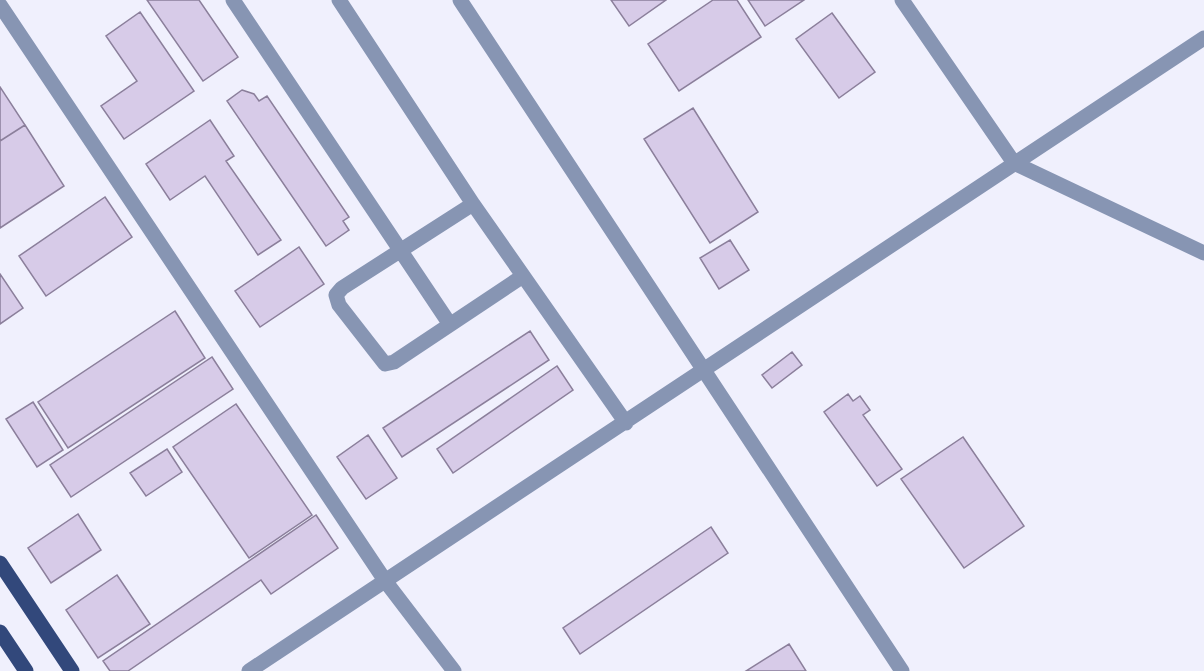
<svg xmlns="http://www.w3.org/2000/svg" width="1204" height="671" viewBox="0 0 1204 671" font-family="Roboto,sans-serif">
  <rect width="100%" height="100%" fill="#f0f0fd"/>
  <path fill="#d7cbe8" stroke="#8b7f9b" stroke-width="1.5" d="M 147,0 L 199,0 L 238,57 L 203,81 Z
    M 611,0 L 666,0 L 629,26 Z
    M 713,0 L 737,0 L 761,37 L 679,91 L 648,44 Z
    M 748,0 L 804,0 L 765,26 Z
    M 140,12 L 194,91 L 124,139 L 101,106 L 137,81 L 106,36 Z
    M 832,13 L 875,72 L 839,98 L 796,39 Z
    M 0,87 L 25,125 L 0,141 Z
    M 242,90 L 254,94 L 259,101 L 267,96 L 349,217 L 343,221 L 349,230 L 326,246 L 227,101 Z
    M 693,108 L 758,212 L 710,243 L 644,139 Z
    M 210,120 L 234,156 L 226,161 L 281,240 L 258,255 L 205,176 L 170,200 L 146,164 Z
    M 25,125 L 64,186 L 0,228 L 0,141 Z
    M 105,197 L 132,237 L 46,296 L 19,256 Z
    M 730,240 L 749,270 L 719,289 L 700,258 Z
    M 299,247 L 324,284 L 260,327 L 235,291 Z
    M 0,274 L 23,308 L 0,324 Z
    M 175,311 L 205,358 L 68,448 L 38,402 Z
    M 530,331 L 549,360 L 402,457 L 383,428 Z
    M 792,352 L 802,365 L 772,388 L 762,375 Z
    M 212,357 L 233,389 L 71,497 L 50,465 Z
    M 557,366 L 573,390 L 453,473 L 437,449 Z
    M 848,394 L 853,401 L 860,396 L 870,410 L 863,415 L 902,469 L 877,486 L 824,412 Z
    M 33,402 L 63,450 L 37,467 L 6,419 Z
    M 236,404 L 312,515 L 249,558 L 173,447 Z
    M 368,435 L 397,478 L 366,499 L 337,457 Z
    M 963,437 L 1024,526 L 964,568 L 901,479 Z
    M 167,449 L 182,472 L 146,496 L 130,473 Z
    M 78,514 L 101,550 L 51,583 L 28,548 Z
    M 316,515 L 338,548 L 271,594 L 261,580 L 128,671 L 110,671 L 103,661 Z
    M 711,527 L 728,553 L 580,654 L 563,628 Z
    M 117,575 L 150,624 L 98,658 L 66,610 Z
    M 789,644 L 806,671 L 746,671 Z"/>
  <g fill="none" stroke-linecap="round" stroke-linejoin="round">
    <path stroke="#8795b3" stroke-width="15" d="M 233,0 L 449,323
      M 339,0 L 473,204
      M 460,0 L 902,671
      M 902,0 L 1014,163 L 1204,253
      M 0,5 L 386,582 L 454,671
      M 523,276 L 394,362 L 385,364 L 339,305 L 336,295 L 342,288 L 473,204 L 626,423
      M 249,671 L 1204,38"/>
    <path stroke="#32487b" stroke-width="15" d="M 0,563 L 72,671
      M 0,632 L 26,671"/>
  </g>
</svg>
